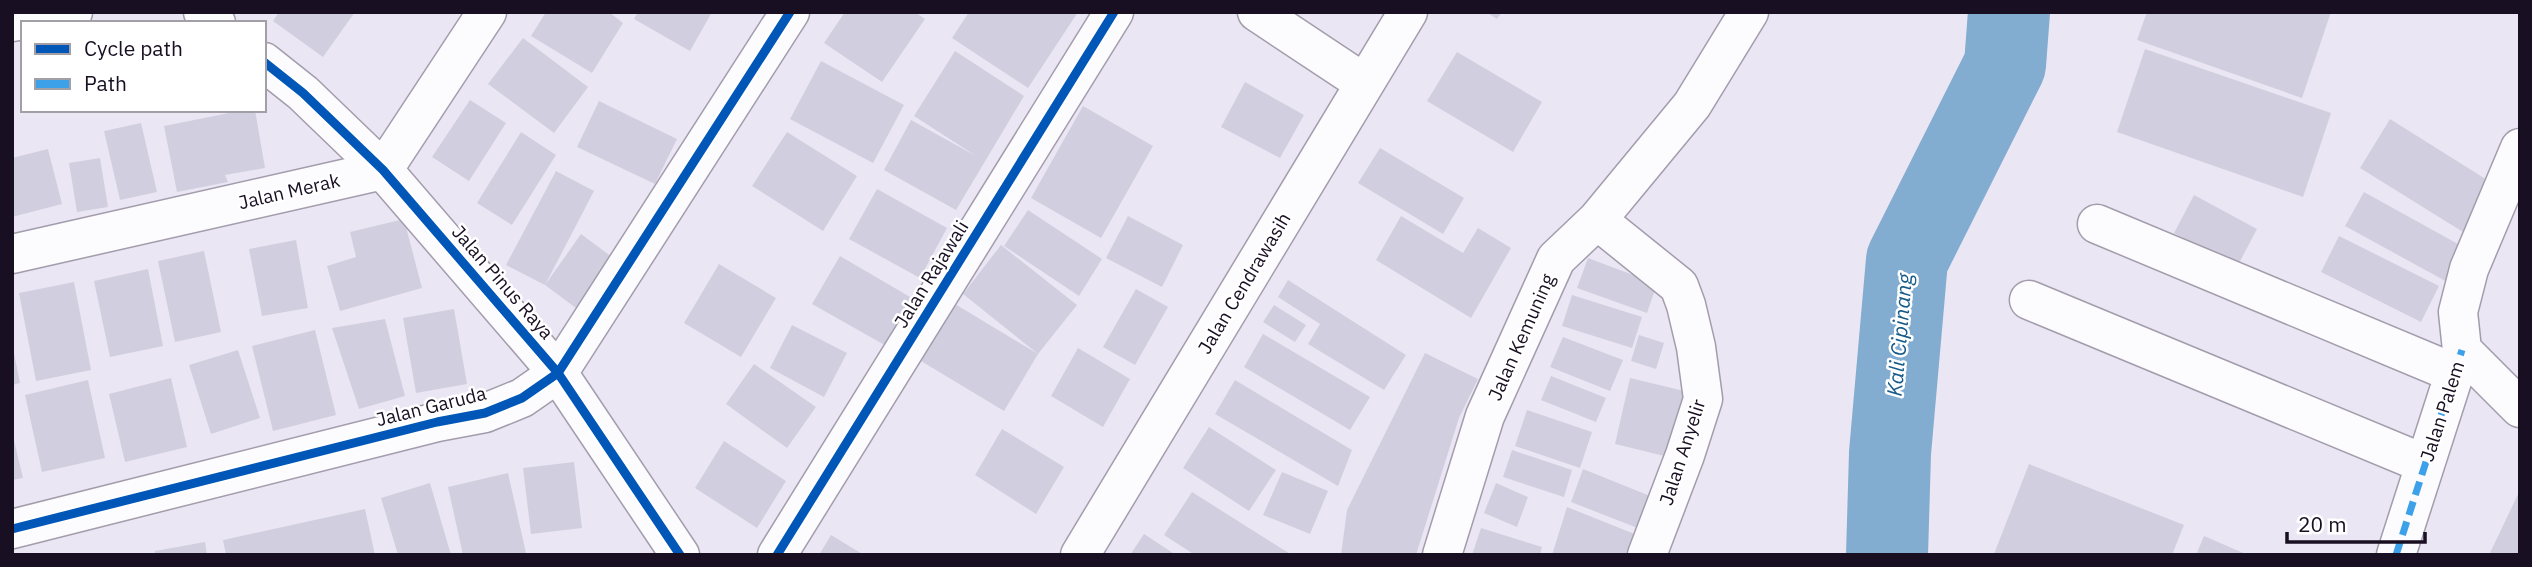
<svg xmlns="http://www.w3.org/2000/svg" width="2532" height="567" viewBox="0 0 2532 567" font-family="'IBM Plex Sans',sans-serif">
  <rect width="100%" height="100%" fill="#ebe6f3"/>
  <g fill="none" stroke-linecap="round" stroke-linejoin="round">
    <path stroke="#83acd1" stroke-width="82" d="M 1887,555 L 1890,453 L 1907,260 L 2005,65 L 2009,12"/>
  </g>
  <path fill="#d1cfdf" d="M 279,12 L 355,12 L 323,57 L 273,21 Z
    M 546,12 L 609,12 L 623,23 L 592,73 L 531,36 Z
    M 638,12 L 712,12 L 690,51 L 634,19 Z
    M 845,12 L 915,12 L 925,19 L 882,82 L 824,43 Z
    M 969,12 L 1078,12 L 1028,88 L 952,38 Z
    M 1486,12 L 1502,12 L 1497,19 Z
    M 2147,12 L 2331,12 L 2302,98 L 2137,40 Z
    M 523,38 L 588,87 L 554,133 L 488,84 Z
    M 2145,49 L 2331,113 L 2303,197 L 2117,132 Z
    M 955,51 L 1024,96 L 956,210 L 884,170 L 911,120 L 976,156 L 914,116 Z
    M 1457,52 L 1542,102 L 1513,152 L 1427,101 Z
    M 821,61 L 904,105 L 873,163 L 790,119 Z
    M 1245,82 L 1304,115 L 1280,158 L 1221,127 Z
    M 470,100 L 506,123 L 469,181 L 432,157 Z
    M 599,101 L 677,139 L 655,184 L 577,147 Z
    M 1083,106 L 1153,146 L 1101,238 L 1031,198 Z
    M 244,110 L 255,110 L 265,168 L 225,175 L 228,182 L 177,192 L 164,126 Z
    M 2390,119 L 2492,183 L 2463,232 L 2360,168 Z
    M 141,123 L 157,192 L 120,200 L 104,131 Z
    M 521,132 L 556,155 L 512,225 L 477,203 Z
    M 787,132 L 857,176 L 823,231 L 752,186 Z
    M 1380,148 L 1464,198 L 1443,234 L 1358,183 Z
    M 48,149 L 62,204 L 12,217 L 12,158 Z
    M 100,158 L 108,207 L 77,212 L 69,163 Z
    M 556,171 L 594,191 L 545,285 L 506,265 Z
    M 877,189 L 947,228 L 920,278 L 849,239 Z
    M 2364,192 L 2467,249 L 2449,283 L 2345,226 Z
    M 2194,195 L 2257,229 L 2237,267 L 2174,233 Z
    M 1028,210 L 1102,259 L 1079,296 L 1004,246 Z
    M 1128,216 L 1183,245 L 1162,287 L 1106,258 Z
    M 1401,216 L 1463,253 L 1478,228 L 1511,248 L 1471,318 L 1376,260 Z
    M 404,219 L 422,288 L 340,311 L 327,266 L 356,257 L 350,232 Z
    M 581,234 L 612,257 L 576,308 L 545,285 Z
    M 2339,236 L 2439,286 L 2421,322 L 2321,272 Z
    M 296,240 L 308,308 L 262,316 L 249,249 Z
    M 1001,245 L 1077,305 L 1038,354 L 1004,411 L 921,361 L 955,304 L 1038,354 L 963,294 Z
    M 204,251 L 221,332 L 175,342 L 158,261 Z
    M 840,256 L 917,301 L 890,348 L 812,304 Z
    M 1588,258 L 1657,284 L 1647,313 L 1577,288 Z
    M 719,264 L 776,298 L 741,357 L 684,323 Z
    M 148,269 L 163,346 L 110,357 L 94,281 Z
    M 1288,280 L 1406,355 L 1384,390 L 1308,344 L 1320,324 L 1278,297 Z
    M 74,282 L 91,370 L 36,381 L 19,293 Z
    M 1136,289 L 1168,307 L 1135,365 L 1103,347 Z
    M 1572,295 L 1642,317 L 1632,348 L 1562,326 Z
    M 1274,305 L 1306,325 L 1295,342 L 1263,322 Z
    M 454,309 L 467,384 L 416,393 L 403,318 Z
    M 385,319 L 405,396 L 359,409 L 332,328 Z
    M 792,325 L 847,353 L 824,397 L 770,368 Z
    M 315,330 L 336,415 L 273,431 L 252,346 Z
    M 1263,334 L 1370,397 L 1350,430 L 1244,367 Z
    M 1639,335 L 1664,343 L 1656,369 L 1631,361 Z
    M 1563,337 L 1623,360 L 1610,391 L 1550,367 Z
    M 12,343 L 20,383 L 12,385 Z
    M 1078,348 L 1130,379 L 1103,427 L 1051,396 Z
    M 238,350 L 260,418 L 211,434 L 189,365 Z
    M 1425,353 L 1478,379 L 1459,418 L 1416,555 L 1341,555 L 1347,510 Z
    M 754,364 L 816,407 L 787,448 L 726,404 Z
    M 1551,376 L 1606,398 L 1596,422 L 1541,400 Z
    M 171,378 L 187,447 L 125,462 L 109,394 Z
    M 1630,378 L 1697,394 L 1681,460 L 1615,444 Z
    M 88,380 L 105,458 L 42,472 L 25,395 Z
    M 1235,380 L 1352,450 L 1338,486 L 1215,414 Z
    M 1527,410 L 1592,432 L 1580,468 L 1515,446 Z
    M 1209,427 L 1276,470 L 1249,511 L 1183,468 Z
    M 1002,429 L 1064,467 L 1036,514 L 975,475 Z
    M 12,432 L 23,478 L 12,480 Z
    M 724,441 L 786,481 L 757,528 L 695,488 Z
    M 1512,450 L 1572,470 L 1564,497 L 1503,477 Z
    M 574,462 L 582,528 L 531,534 L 523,468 Z
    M 2029,464 L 2184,525 L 2172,555 L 1994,554 Z
    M 1583,469 L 1665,502 L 1653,534 L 1571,502 Z
    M 1282,472 L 1328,491 L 1310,534 L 1263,515 Z
    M 508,473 L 526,553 L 463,555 L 448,487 Z
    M 430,483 L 451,555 L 398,555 L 381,498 Z
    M 1496,483 L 1528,497 L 1517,527 L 1484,513 Z
    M 2520,490 L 2520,555 L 2489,555 Z
    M 1192,492 L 1292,555 L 1195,555 L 1164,535 Z
    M 1567,507 L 1647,539 L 1641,555 L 1552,555 Z
    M 365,509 L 375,555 L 226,555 L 223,540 Z
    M 1481,528 L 1542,547 L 1540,555 L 1472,555 Z
    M 1144,534 L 1176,555 L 1130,555 Z
    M 831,535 L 864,555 L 819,555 Z
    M 2204,536 L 2248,555 L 2196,555 Z
    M 205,542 L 207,555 L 155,555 L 155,551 Z"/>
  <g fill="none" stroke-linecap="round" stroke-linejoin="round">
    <g stroke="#a39cac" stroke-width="41">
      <path id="minor" d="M 203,12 L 216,23
        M 1257,12 L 1364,83
        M 12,22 L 73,12
        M 264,62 L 303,93 L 383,170 L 558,373 L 680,555
        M 1597,220 L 1679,286 L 1686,305 L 1696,347 L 1703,399 L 1685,455 L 1647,555
        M 2097,224 L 2454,373
        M 12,254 L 383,170 L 487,12
        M 2029,300 L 2425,464
        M 2462,350 L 2520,408
        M 12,529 L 437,422 L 485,413 L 522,398 L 558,373 L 790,12
        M 777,555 L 1114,12
        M 1080,555 L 1408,12
        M 1442,555 L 1485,416 L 1556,259 L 1597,220 L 1692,105 L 1749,12
        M 2396,555 L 2462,350 L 2458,312 L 2469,269 L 2520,148"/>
    </g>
    <use href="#minor" stroke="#fcfbfd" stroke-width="38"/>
    <path stroke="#3da1ea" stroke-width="7" stroke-dasharray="14 7" stroke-linecap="butt" d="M 2396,555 L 2462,350"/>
    <g stroke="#fff" stroke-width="13">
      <path id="cycleway" d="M 264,62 L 303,93 L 383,170 L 558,373 L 680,555
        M 12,529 L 437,422 L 485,413 L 522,398 L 558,373 L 790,12
        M 777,555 L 1114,12"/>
    </g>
    <use href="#cycleway" stroke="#0057b8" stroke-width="9"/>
  </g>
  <g text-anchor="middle" stroke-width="5" stroke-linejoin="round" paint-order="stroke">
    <g font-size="19" fill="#180f22" stroke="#fff">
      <text transform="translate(289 191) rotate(-13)" y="7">Jalan Merak</text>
      <text transform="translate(931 274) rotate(-58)" y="7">Jalan Rajawali</text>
      <text transform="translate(503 282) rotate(49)" y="7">Jalan Pinus Raya</text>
      <text transform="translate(1244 283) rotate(-59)" y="7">Jalan Cendrawasih</text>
      <text transform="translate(1521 337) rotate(-66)" y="7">Jalan Kemuning</text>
      <text transform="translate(431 406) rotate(-14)" y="7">Jalan Garuda</text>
      <text transform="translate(2442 411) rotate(-72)" y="7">Jalan Palem</text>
      <text transform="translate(1682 452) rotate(-72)" y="7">Jalan Anyelir</text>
    </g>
    <g font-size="21" font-style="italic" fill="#165b89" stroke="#fff">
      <text transform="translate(1900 335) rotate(-85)" y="7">Kali Cipinang</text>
    </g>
  </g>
  <rect width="2532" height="567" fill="none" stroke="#180f22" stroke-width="28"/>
  <rect x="21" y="21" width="245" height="91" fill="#ffffff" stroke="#a39fa7" stroke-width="2"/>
  <rect x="35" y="44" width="35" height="10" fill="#0057b8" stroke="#a39fa7" stroke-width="2"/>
  <text x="84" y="56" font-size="21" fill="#180f22">Cycle path</text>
  <rect x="35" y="79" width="35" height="10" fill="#3da1ea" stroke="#a39fa7" stroke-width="2"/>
  <text x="84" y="91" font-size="21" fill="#180f22">Path</text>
  <path d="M2287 532v10h138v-10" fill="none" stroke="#180f22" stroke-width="3.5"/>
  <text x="2298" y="532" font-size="21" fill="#180f22" stroke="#ffffff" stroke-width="5" paint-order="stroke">20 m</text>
</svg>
